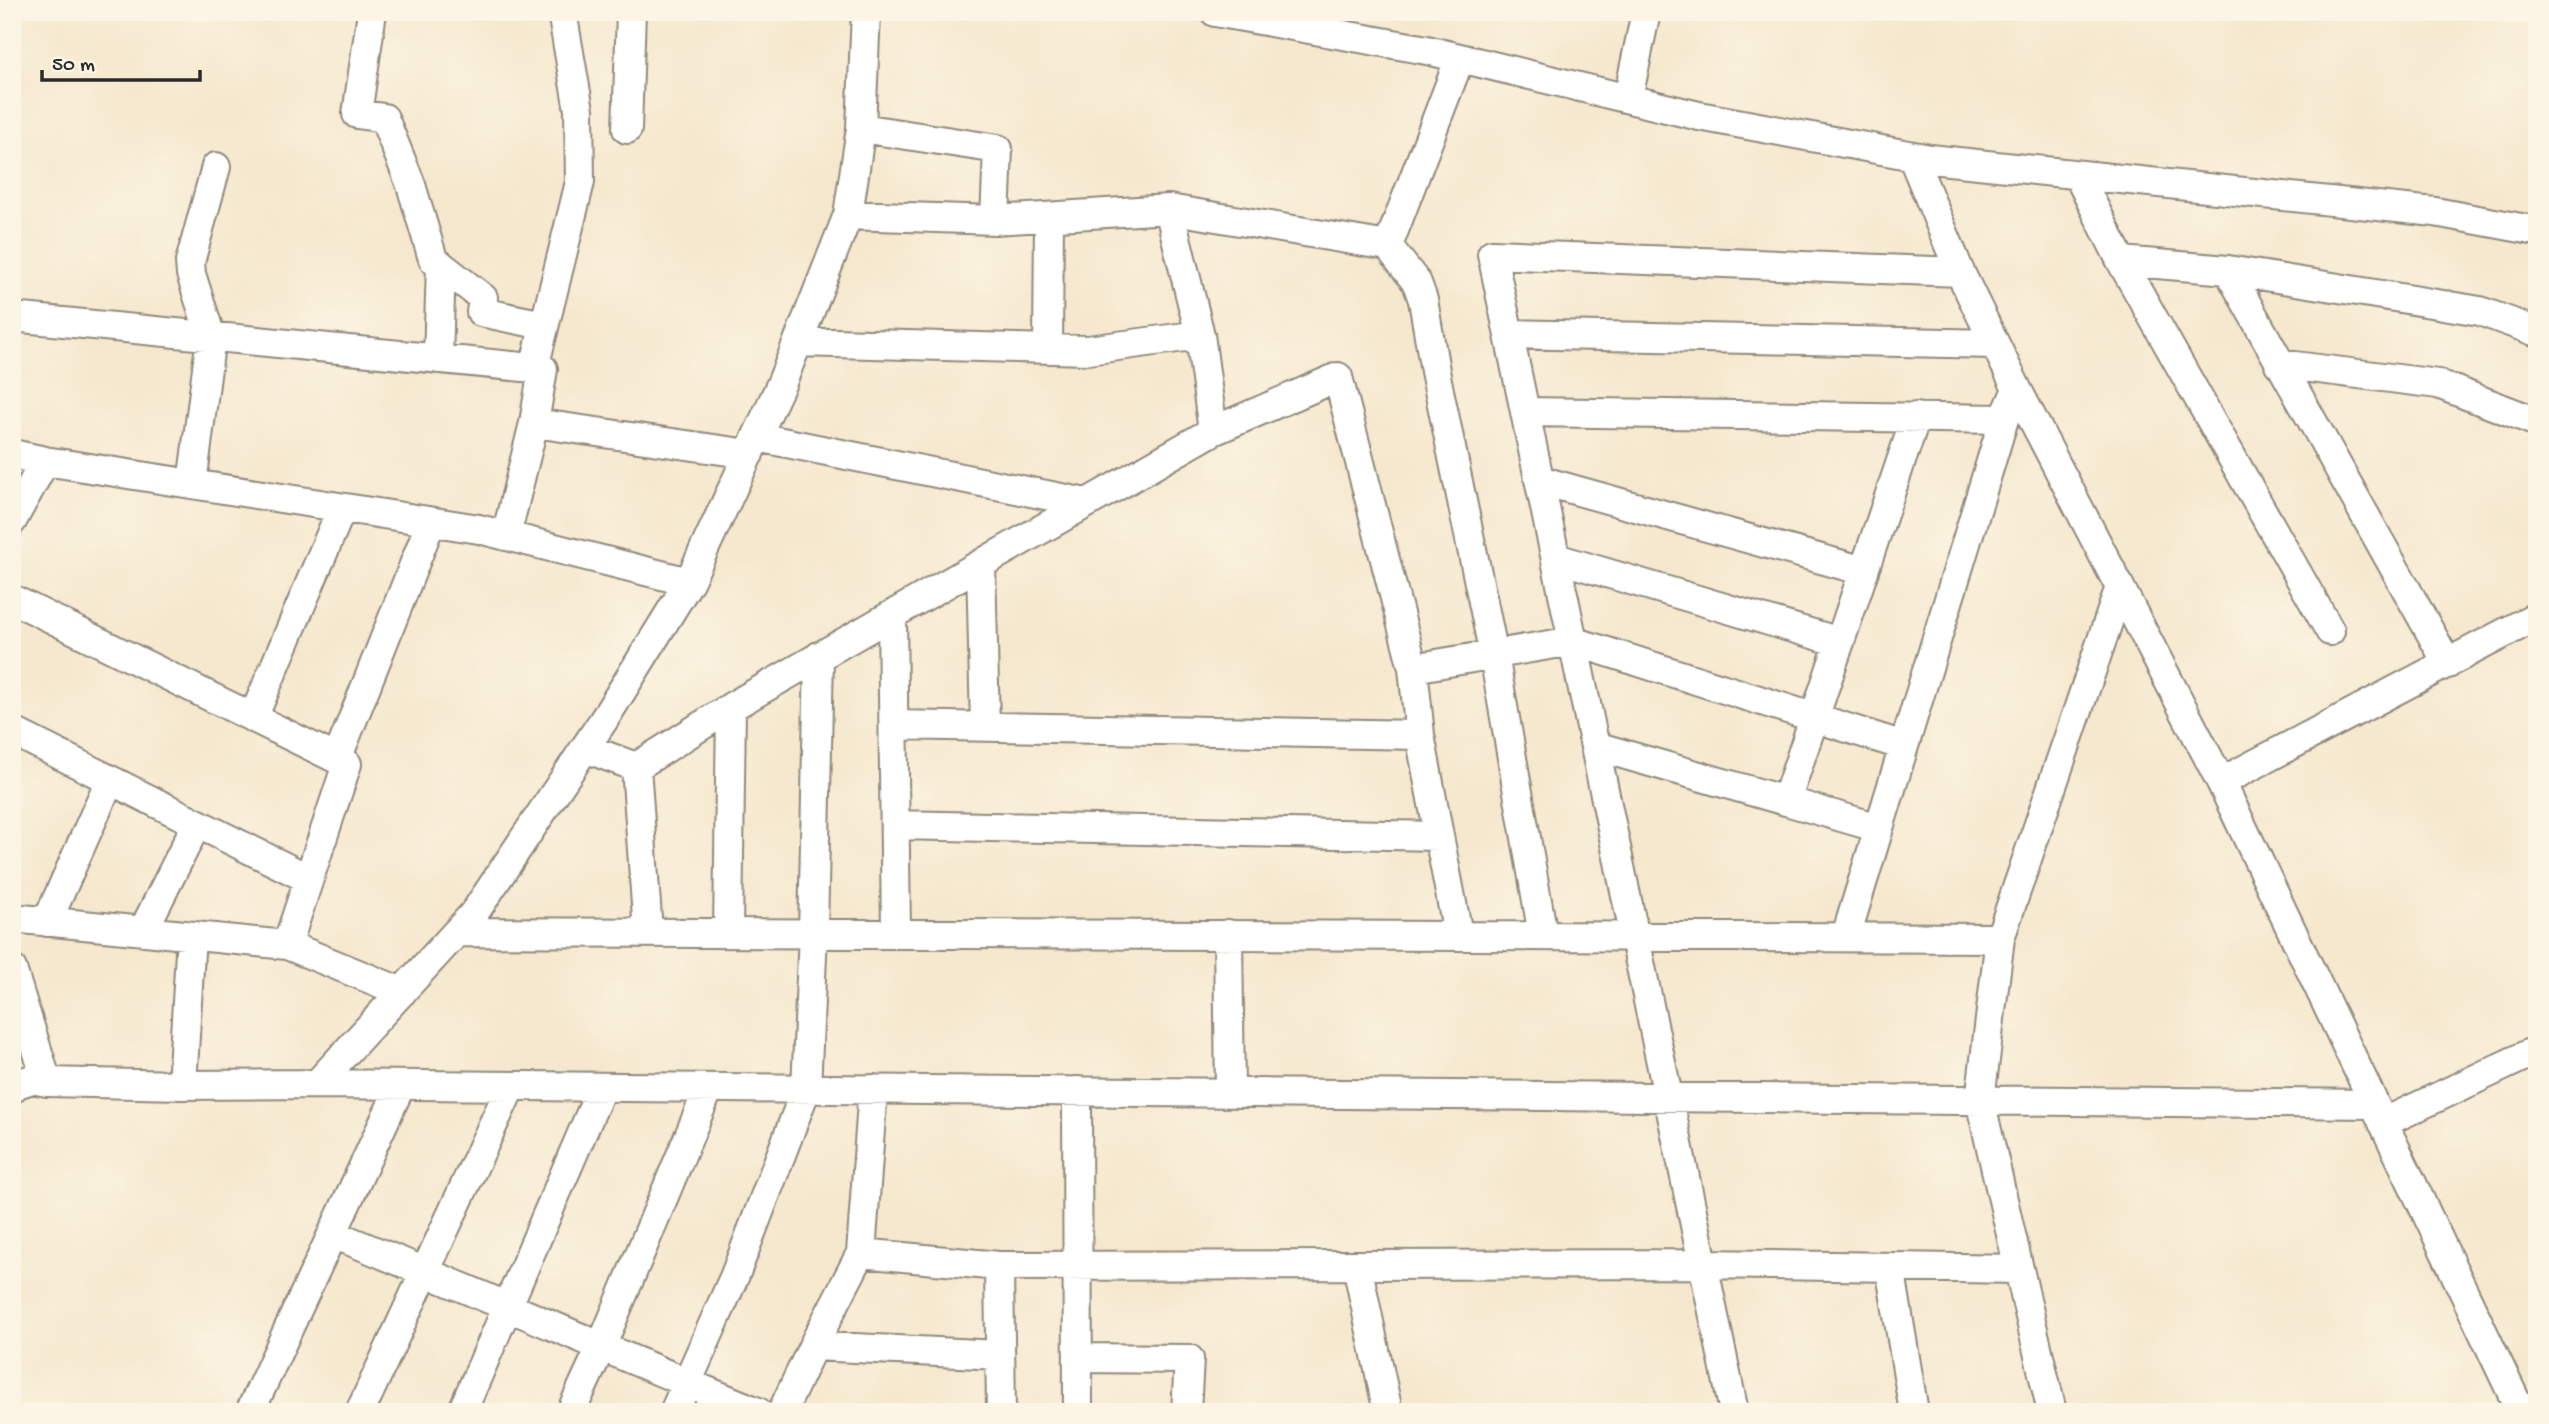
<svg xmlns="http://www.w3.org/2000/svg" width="2549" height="1424" viewBox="0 0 2549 1424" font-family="'Gochi Hand',sans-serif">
  <rect width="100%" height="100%" fill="#fcf5e5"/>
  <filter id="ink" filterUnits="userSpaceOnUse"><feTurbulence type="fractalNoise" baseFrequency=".0143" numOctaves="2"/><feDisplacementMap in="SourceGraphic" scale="14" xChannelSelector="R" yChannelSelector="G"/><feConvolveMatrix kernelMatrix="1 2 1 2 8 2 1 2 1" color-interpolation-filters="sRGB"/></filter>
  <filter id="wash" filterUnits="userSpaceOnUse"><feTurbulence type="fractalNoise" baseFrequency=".00686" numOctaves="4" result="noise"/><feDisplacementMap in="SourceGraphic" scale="28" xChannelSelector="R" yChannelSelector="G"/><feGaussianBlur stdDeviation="1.57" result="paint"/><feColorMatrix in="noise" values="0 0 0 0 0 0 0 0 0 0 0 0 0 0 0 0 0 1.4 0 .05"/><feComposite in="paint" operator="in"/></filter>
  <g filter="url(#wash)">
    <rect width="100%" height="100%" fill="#f5e8ce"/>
  </g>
  <g filter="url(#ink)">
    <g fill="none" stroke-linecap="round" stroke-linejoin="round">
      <g stroke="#908a7c" stroke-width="32">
        <path id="minor" d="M 372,12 L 357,114 L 384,118 L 411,185 L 433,259 L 483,298 L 481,312 L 544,325
          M 1215,12 L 1427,50 L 1699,116 L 1930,159 L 2435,212 L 2537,231
          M 1628,98 L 1646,12
          M 861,128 L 998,149 L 995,220
          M 627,129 L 631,12
          M 1912,156 L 1960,272 L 2017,389 L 2221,782 L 2521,1412
          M 2078,175 L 2121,261
          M 848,215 L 995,220 L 1169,209
          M 1388,246 L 1417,283 L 1423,300 L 1435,371 L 1494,655 L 1543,935
          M 2228,270 L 2121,261 L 2330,631
          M 12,317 L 543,369 L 534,423 L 749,454
          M 1509,334 L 1995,344
          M 798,342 L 1088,350 L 1200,335
          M 1048,348 L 1049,217
          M 438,359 L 441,265
          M 2279,364 L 2438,384 L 2537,422
          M 534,368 L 580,182 L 579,110 L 562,12
          M 1525,412 L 2004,419
          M 1213,431 L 1338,377 L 1413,668
          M 757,437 L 1086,503
          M 12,454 L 45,461
          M 1539,480 L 1864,571
          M 192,484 L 211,337 L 191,274 L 190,262 L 216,167
          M 12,521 L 45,461 L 479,529 L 689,582
          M 506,536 L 534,423
          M 1556,558 L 1840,642
          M 981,564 L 985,726
          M 12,599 L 337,759 L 431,522
          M 892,615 L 896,933
          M 2448,664 L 2228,270 L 2480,311 L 2537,332
          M 253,718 L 342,508
          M 894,725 L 1420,735 L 1439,836
          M 12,731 L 309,879
          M 1420,735 L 1413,668 L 1573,641 L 1904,746
          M 1595,746 L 1786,801
          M 585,748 L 636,767
          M 337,759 L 347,764 L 287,945 L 402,992
          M 2221,782 L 2537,616
          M 895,825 L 1439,836 L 1458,934
          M 1879,828 L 1786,801 L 1916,417
          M 12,918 L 287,945
          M 47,922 L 110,780
          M 143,931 L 197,823
          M 457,932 L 2000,938
          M 648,932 L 636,767 L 731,707 L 1213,431 L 1200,335 L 1169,209 L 1388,246 L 1460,58
          M 728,933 L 731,707
          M 1228,934 L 1230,1093
          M 1846,936 L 2004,419 L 2017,389
          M 12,969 L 47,1082
          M 317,1084 L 2374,1104
          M 182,1085 L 191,936
          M 12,1089 L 14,1085 L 32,1079 L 47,1082 L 182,1085 L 317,1084 L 475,912 L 605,718 L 689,582 L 782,382 L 848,215 L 861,128 L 866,12
          M 873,1089 L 861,1253 L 999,1266 L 1703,1264 L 2019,1269
          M 1077,1091 L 1078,1412
          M 2383,1123 L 2537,1050
          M 333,1234 C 475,1291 615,1354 758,1412
          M 1357,1265 L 1388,1412
          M 999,1266 L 1001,1412
          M 1890,1267 L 1914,1412
          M 813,1346 L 1000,1355
          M 1078,1358 L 1189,1359 L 1186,1412
          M 250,1412 L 401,1085
          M 360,1412 L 511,1086
          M 462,1412 L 602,1087
          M 571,1412 L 601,1347 L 709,1088
          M 674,1412 L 735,1275 L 806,1089 L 813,933 L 819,656
          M 782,1412 L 813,1346 L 861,1253
          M 1734,1412 L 1492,254 L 1960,272
          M 2052,1412 L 1980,1100 L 2000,938 L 2120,587"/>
      </g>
      <use href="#minor" stroke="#fff" stroke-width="28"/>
    </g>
  </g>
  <rect width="2549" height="1424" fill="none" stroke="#fcf5e5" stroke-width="42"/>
  <path d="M42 70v10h158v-10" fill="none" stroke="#2b2b2b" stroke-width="3.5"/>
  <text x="52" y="70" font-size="21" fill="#2b2b2b" stroke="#fcf5e5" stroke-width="5" paint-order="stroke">50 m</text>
</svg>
